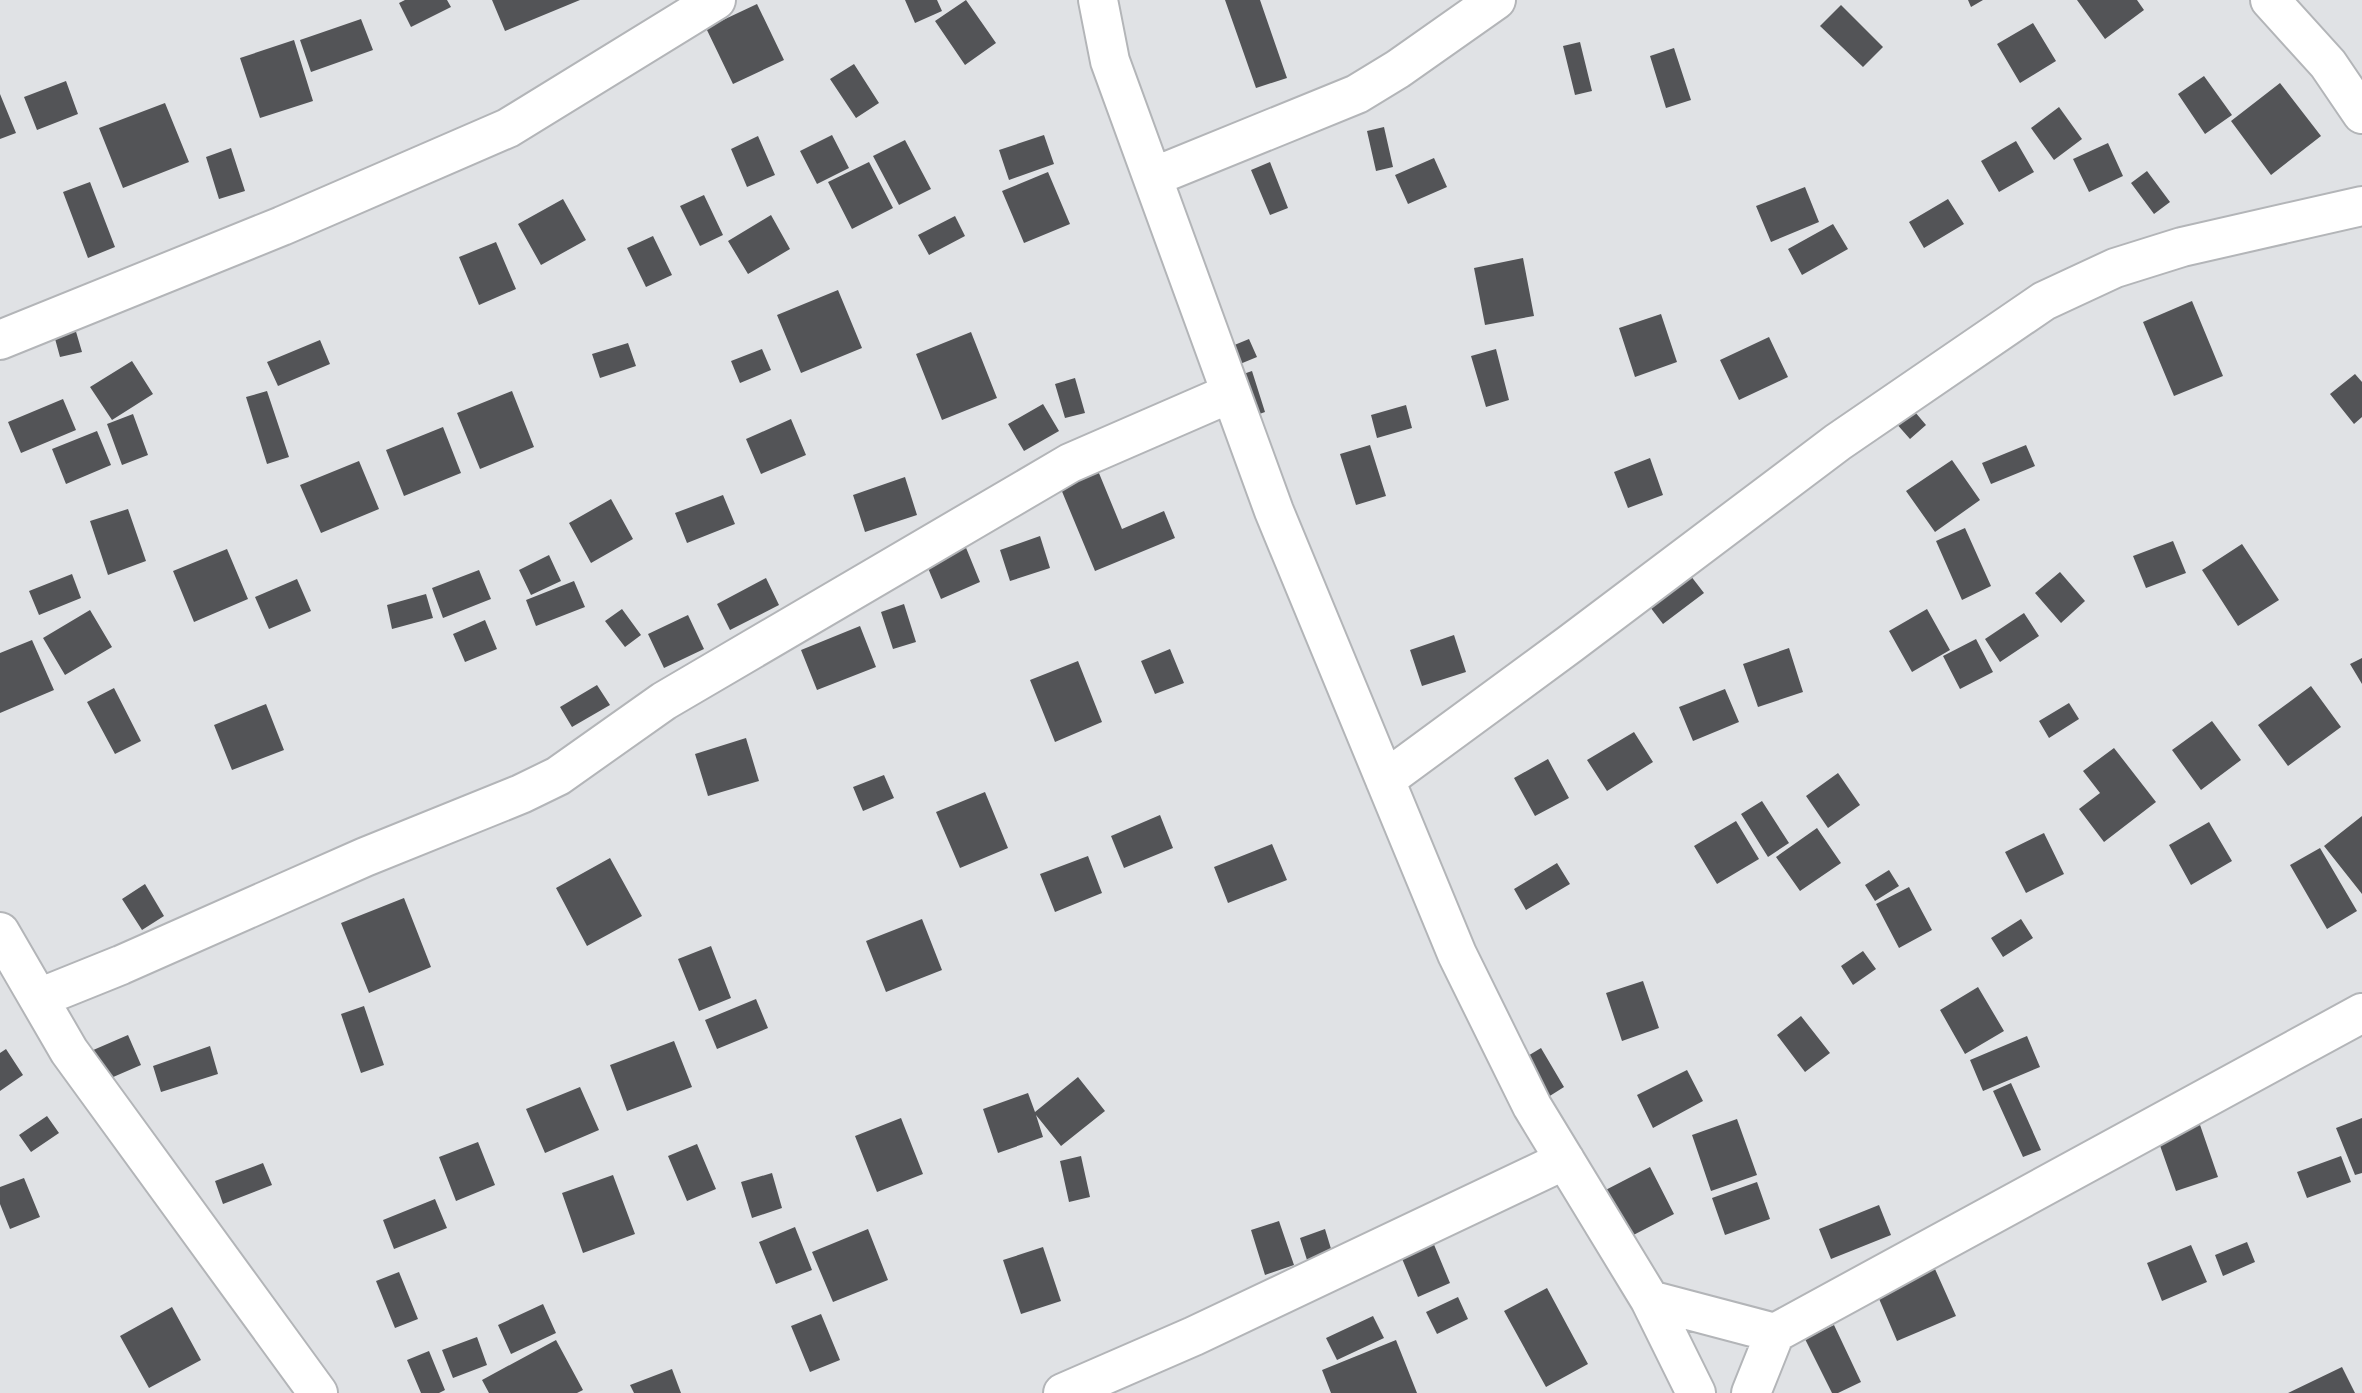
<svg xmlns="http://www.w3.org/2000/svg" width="2362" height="1393" viewBox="0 0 2362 1393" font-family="'Work Sans',sans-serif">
  <rect width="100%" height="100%" fill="#e0e2e5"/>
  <path fill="#535457" d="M 405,0 L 447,0 L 451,7 L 411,27 L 399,3 Z
    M 492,0 L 580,0 L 505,31 Z
    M 905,0 L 937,0 L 942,11 L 915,23 Z
    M 966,0 L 996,43 L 965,65 L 935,21 Z
    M 1225,0 L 1260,0 L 1287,78 L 1256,88 Z
    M 1968,0 L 1983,0 L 1971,7 Z
    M 2077,0 L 2137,0 L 2144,10 L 2105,39 Z
    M 757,4 L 784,60 L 733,84 L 706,28 Z
    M 1841,5 L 1883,47 L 1863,67 L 1820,26 Z
    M 361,19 L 373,50 L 311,72 L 300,40 Z
    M 2033,23 L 2056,61 L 2020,83 L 1997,44 Z
    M 294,40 L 313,101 L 260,118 L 240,58 Z
    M 1580,42 L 1592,91 L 1575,95 L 1563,46 Z
    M 1674,48 L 1691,100 L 1666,108 L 1650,56 Z
    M 854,64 L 879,103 L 856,118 L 830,79 Z
    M 2204,76 L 2232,115 L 2205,134 L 2178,94 Z
    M 66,81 L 78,114 L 37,130 L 24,97 Z
    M 2280,83 L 2321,136 L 2271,175 L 2231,121 Z
    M 0,94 L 16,133 L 0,139 Z
    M 165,103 L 189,162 L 123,188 L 99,128 Z
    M 2059,107 L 2082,139 L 2054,160 L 2031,128 Z
    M 1384,127 L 1393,167 L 1376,171 L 1367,131 Z
    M 832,135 L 849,168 L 817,184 L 800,151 Z
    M 1044,135 L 1054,164 L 1009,180 L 999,150 Z
    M 758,136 L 775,175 L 747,187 L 731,149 Z
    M 905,140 L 931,189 L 899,205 L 873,156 Z
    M 2016,141 L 2034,172 L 1999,192 L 1981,161 Z
    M 2108,143 L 2123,176 L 2089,192 L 2073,159 Z
    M 231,148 L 245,191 L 219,199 L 206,157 Z
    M 1434,158 L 1447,187 L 1408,204 L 1395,175 Z
    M 869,162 L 893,208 L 852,229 L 828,182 Z
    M 1270,162 L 1288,208 L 1270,215 L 1251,170 Z
    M 2147,171 L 2170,202 L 2154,214 L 2131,183 Z
    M 1048,172 L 1070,224 L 1024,243 L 1002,191 Z
    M 90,182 L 115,247 L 88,258 L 63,192 Z
    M 1805,187 L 1819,222 L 1771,242 L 1756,206 Z
    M 704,195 L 723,235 L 700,246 L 680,206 Z
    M 563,199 L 586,240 L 541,265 L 518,224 Z
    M 1948,199 L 1964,224 L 1924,248 L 1909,222 Z
    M 771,215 L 790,249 L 748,274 L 728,241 Z
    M 955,216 L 965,236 L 929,255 L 918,235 Z
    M 1833,224 L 1848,249 L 1802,275 L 1788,249 Z
    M 653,236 L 672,275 L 646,287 L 627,248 Z
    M 496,242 L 516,289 L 479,305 L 459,257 Z
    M 1523,258 L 1534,316 L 1485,325 L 1474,268 Z
    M 838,290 L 862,348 L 801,373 L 777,315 Z
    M 2192,301 L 2223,376 L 2174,396 L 2143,322 Z
    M 1661,314 L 1677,362 L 1635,377 L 1619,328 Z
    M 72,318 L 82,352 L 60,357 L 51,324 Z
    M 971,332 L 997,398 L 942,420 L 916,354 Z
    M 1769,337 L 1788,377 L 1739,400 L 1720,360 Z
    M 1249,339 L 1257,357 L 1223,371 L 1215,353 Z
    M 320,340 L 330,364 L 278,386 L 267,362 Z
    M 628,343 L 636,366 L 600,378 L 592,354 Z
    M 762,349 L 771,370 L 740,383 L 731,361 Z
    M 1496,349 L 1509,400 L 1486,407 L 1471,356 Z
    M 132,361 L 153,394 L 112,420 L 90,387 Z
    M 1252,371 L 1265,412 L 1237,422 L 1223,381 Z
    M 2355,374 L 2362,382 L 2362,417 L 2354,424 L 2330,394 Z
    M 1075,378 L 1085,413 L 1065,418 L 1055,384 Z
    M 267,391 L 289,457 L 267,464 L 246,397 Z
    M 512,391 L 534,447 L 480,469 L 457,413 Z
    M 63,399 L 76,430 L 21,453 L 8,422 Z
    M 1904,399 L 1926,425 L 1910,439 L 1887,413 Z
    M 1043,404 L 1059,431 L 1024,451 L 1008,424 Z
    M 1406,405 L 1412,428 L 1377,438 L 1371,415 Z
    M 133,414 L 148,455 L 122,465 L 107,424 Z
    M 791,419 L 806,455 L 761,474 L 746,439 Z
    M 443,427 L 461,473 L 404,496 L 386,450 Z
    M 97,431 L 111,465 L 66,484 L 52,449 Z
    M 1370,445 L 1386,496 L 1356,505 L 1340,454 Z
    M 2026,445 L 2035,466 L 1991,484 L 1982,463 Z
    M 1650,458 L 1663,495 L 1628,508 L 1614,472 Z
    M 1952,460 L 1980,500 L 1935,532 L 1906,491 Z
    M 359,461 L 379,509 L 321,533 L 300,485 Z
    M 1094,461 L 1122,529 L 1164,511 L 1175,538 L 1095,571 L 1056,477 Z
    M 905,477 L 917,515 L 865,532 L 853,495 Z
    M 723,495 L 735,524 L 687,543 L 675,513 Z
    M 611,499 L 633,539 L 591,563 L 569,523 Z
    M 128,509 L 146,561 L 108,575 L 90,521 Z
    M 1965,528 L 1991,586 L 1962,600 L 1936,541 Z
    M 960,533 L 980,582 L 941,599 L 920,549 Z
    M 1040,536 L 1050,568 L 1010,581 L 1000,550 Z
    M 2173,541 L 2186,573 L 2146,588 L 2133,556 Z
    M 2242,544 L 2279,600 L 2238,626 L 2202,570 Z
    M 227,549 L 248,599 L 194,622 L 173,571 Z
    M 549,555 L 561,581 L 531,595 L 519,570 Z
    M 479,570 L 491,599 L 443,618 L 432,588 Z
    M 1687,571 L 1704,593 L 1663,624 L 1647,603 Z
    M 2060,572 L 2085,601 L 2061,623 L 2035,593 Z
    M 72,574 L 81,598 L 39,615 L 29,591 Z
    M 766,578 L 779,605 L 730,630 L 717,604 Z
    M 297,579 L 311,611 L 269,629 L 255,597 Z
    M 574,581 L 585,607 L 536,626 L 526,600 Z
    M 426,594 L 433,618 L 392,629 L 387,605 Z
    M 904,604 L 916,642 L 893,649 L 881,612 Z
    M 622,609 L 641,635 L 625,647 L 605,621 Z
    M 1927,609 L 1950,650 L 1912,672 L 1889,631 Z
    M 90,610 L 112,647 L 65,675 L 43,638 Z
    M 2024,613 L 2039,636 L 2000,662 L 1985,639 Z
    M 688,615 L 704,649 L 664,668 L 648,634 Z
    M 485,620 L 497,649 L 465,662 L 453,634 Z
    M 860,626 L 876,667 L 817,690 L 801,650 Z
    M 1454,635 L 1466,672 L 1422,686 L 1410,650 Z
    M 1976,639 L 1993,672 L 1960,689 L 1943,656 Z
    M 32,640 L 54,690 L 0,713 L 0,653 Z
    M 1789,648 L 1803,692 L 1758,707 L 1743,664 Z
    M 1170,649 L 1184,683 L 1155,694 L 1141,661 Z
    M 2362,658 L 2362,684 L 2350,664 Z
    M 1078,661 L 1102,722 L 1055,742 L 1030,680 Z
    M 597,685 L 610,705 L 572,727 L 560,707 Z
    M 2311,686 L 2341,727 L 2288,766 L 2258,725 Z
    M 114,688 L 141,741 L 115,754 L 87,702 Z
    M 1725,689 L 1739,722 L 1693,741 L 1679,707 Z
    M 2069,703 L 2079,719 L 2049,738 L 2039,721 Z
    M 266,704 L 284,750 L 232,770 L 214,725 Z
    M 2212,721 L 2241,760 L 2201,790 L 2172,750 Z
    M 1634,732 L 1653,762 L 1607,791 L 1587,760 Z
    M 746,738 L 759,781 L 708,796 L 695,754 Z
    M 2114,748 L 2156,802 L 2104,842 L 2079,809 L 2100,793 L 2083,771 Z
    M 1548,759 L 1569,798 L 1535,816 L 1514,778 Z
    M 1838,773 L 1860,805 L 1828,828 L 1806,796 Z
    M 884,775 L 894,798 L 863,811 L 853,787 Z
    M 985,792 L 1008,848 L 960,868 L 936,812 Z
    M 1762,801 L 1789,843 L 1768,857 L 1741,814 Z
    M 1160,815 L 1173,848 L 1124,868 L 1111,836 Z
    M 2362,816 L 2362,894 L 2324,846 Z
    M 1736,821 L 1759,859 L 1717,884 L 1694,846 Z
    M 2209,822 L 2232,861 L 2191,885 L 2169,845 Z
    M 1817,828 L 1841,863 L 1800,891 L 1776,857 Z
    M 2044,833 L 2064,874 L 2026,893 L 2005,852 Z
    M 1272,844 L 1287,880 L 1228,903 L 1214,867 Z
    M 2320,848 L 2357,911 L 2327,929 L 2290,865 Z
    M 1088,856 L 1102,893 L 1055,912 L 1040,874 Z
    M 610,858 L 642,916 L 587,946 L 556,888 Z
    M 1557,863 L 1570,884 L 1526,910 L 1514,889 Z
    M 1889,870 L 1899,886 L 1875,901 L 1865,885 Z
    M 145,884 L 164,916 L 142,930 L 122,899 Z
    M 1909,887 L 1932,930 L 1899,948 L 1876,904 Z
    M 404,898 L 431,967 L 369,993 L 341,923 Z
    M 922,919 L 942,970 L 886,992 L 866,941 Z
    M 2021,919 L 2033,938 L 2003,957 L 1991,938 Z
    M 711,946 L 731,998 L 699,1011 L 678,959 Z
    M 1863,951 L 1876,969 L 1853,985 L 1841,966 Z
    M 1643,981 L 1659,1028 L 1622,1041 L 1606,993 Z
    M 1978,987 L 2004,1031 L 1965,1054 L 1940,1010 Z
    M 756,999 L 768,1028 L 717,1049 L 705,1020 Z
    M 364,1006 L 384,1065 L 361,1073 L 341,1014 Z
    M 1801,1016 L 1830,1053 L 1805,1072 L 1777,1035 Z
    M 128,1035 L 141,1065 L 97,1084 L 84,1054 Z
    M 2027,1036 L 2040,1067 L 1983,1091 L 1970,1060 Z
    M 674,1041 L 692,1087 L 627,1111 L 610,1065 Z
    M 210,1046 L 218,1074 L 161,1092 L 153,1066 Z
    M 1541,1048 L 1564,1087 L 1545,1099 L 1521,1060 Z
    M 6,1049 L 23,1075 L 0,1091 L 0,1053 Z
    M 1687,1070 L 1703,1101 L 1653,1128 L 1637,1095 Z
    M 1078,1077 L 1105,1111 L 1061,1146 L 1036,1115 L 1043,1137 L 998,1153 L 983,1109 L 1028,1093 L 1035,1112 Z
    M 2011,1083 L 2041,1150 L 2023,1157 L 1993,1091 Z
    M 580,1087 L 599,1130 L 545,1153 L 526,1109 Z
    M 47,1116 L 59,1133 L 31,1152 L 19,1135 Z
    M 901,1118 L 923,1174 L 877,1192 L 855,1136 Z
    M 2362,1118 L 2362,1173 L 2355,1175 L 2336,1128 Z
    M 1737,1119 L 1757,1175 L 1711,1191 L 1692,1135 Z
    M 2199,1122 L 2218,1177 L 2176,1191 L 2157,1137 Z
    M 478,1142 L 495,1185 L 456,1201 L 439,1157 Z
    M 697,1144 L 716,1189 L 687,1201 L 668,1156 Z
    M 1081,1156 L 1090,1197 L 1069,1202 L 1060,1161 Z
    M 2341,1156 L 2351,1182 L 2307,1198 L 2297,1172 Z
    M 263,1163 L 272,1185 L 223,1204 L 215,1181 Z
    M 1650,1167 L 1674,1214 L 1618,1243 L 1594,1196 Z
    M 772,1173 L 782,1208 L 752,1218 L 741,1182 Z
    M 613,1175 L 635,1234 L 583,1253 L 562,1193 Z
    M 24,1178 L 40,1217 L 10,1229 L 0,1204 L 0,1187 Z
    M 1757,1182 L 1770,1219 L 1725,1235 L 1712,1198 Z
    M 435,1199 L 447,1228 L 394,1249 L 383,1220 Z
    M 1879,1205 L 1891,1235 L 1831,1259 L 1819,1229 Z
    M 1279,1221 L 1294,1265 L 1265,1275 L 1251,1230 Z
    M 795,1227 L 812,1270 L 776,1284 L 759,1242 Z
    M 868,1229 L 888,1280 L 833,1302 L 812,1252 Z
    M 1325,1229 L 1332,1252 L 1307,1260 L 1300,1238 Z
    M 1430,1235 L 1450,1283 L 1418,1297 L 1398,1249 Z
    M 2247,1242 L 2255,1262 L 2223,1276 L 2215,1255 Z
    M 2191,1245 L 2207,1282 L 2162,1301 L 2147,1263 Z
    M 1043,1247 L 1061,1301 L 1021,1314 L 1003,1260 Z
    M 1935,1269 L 1956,1316 L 1897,1341 L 1877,1294 Z
    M 399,1272 L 418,1319 L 395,1328 L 376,1281 Z
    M 1547,1288 L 1588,1364 L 1546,1387 L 1504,1311 Z
    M 1458,1297 L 1468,1319 L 1437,1334 L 1426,1312 Z
    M 543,1304 L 556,1333 L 511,1354 L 498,1325 Z
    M 172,1307 L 201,1360 L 149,1388 L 120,1336 Z
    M 821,1314 L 840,1360 L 810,1372 L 791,1326 Z
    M 1373,1316 L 1384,1338 L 1337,1360 L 1326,1338 Z
    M 1834,1325 L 1861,1382 L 1838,1393 L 1832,1393 L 1805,1339 Z
    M 477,1337 L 487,1365 L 453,1378 L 442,1350 Z
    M 556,1340 L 583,1390 L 577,1393 L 489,1393 L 482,1380 Z
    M 1396,1340 L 1417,1393 L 1331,1393 L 1322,1370 Z
    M 429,1351 L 445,1390 L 439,1393 L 421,1393 L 407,1360 Z
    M 2342,1367 L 2355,1393 L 2288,1393 Z
    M 672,1369 L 681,1393 L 634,1393 L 630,1385 Z"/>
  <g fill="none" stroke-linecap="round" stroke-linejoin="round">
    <g stroke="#b3b5b8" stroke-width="42">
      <path id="minor" d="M 1098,0 L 1110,61 L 1274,511 L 1457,954 L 1532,1106 L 1650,1300 L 1696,1393
        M 2270,0 L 2328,64 L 2362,114
        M 1153,177 L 1357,94 L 1398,69 L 1496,0
        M 0,340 L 282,226 L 508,128 L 716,0
        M 1385,780 L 1570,644 L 1838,442 L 2044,301 L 2115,268 L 2182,247 L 2362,206
        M 0,932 L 69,1051 L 318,1393
        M 39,998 L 121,965 L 365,857 L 521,794 L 558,776 L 664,701 L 1070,463 L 1231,393
        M 1650,1300 L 1775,1333
        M 1063,1393 L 1194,1336 L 1565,1160
        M 1751,1393 L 1775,1333 L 2362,1013"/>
    </g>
    <use href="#minor" stroke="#fff" stroke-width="38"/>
  </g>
</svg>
